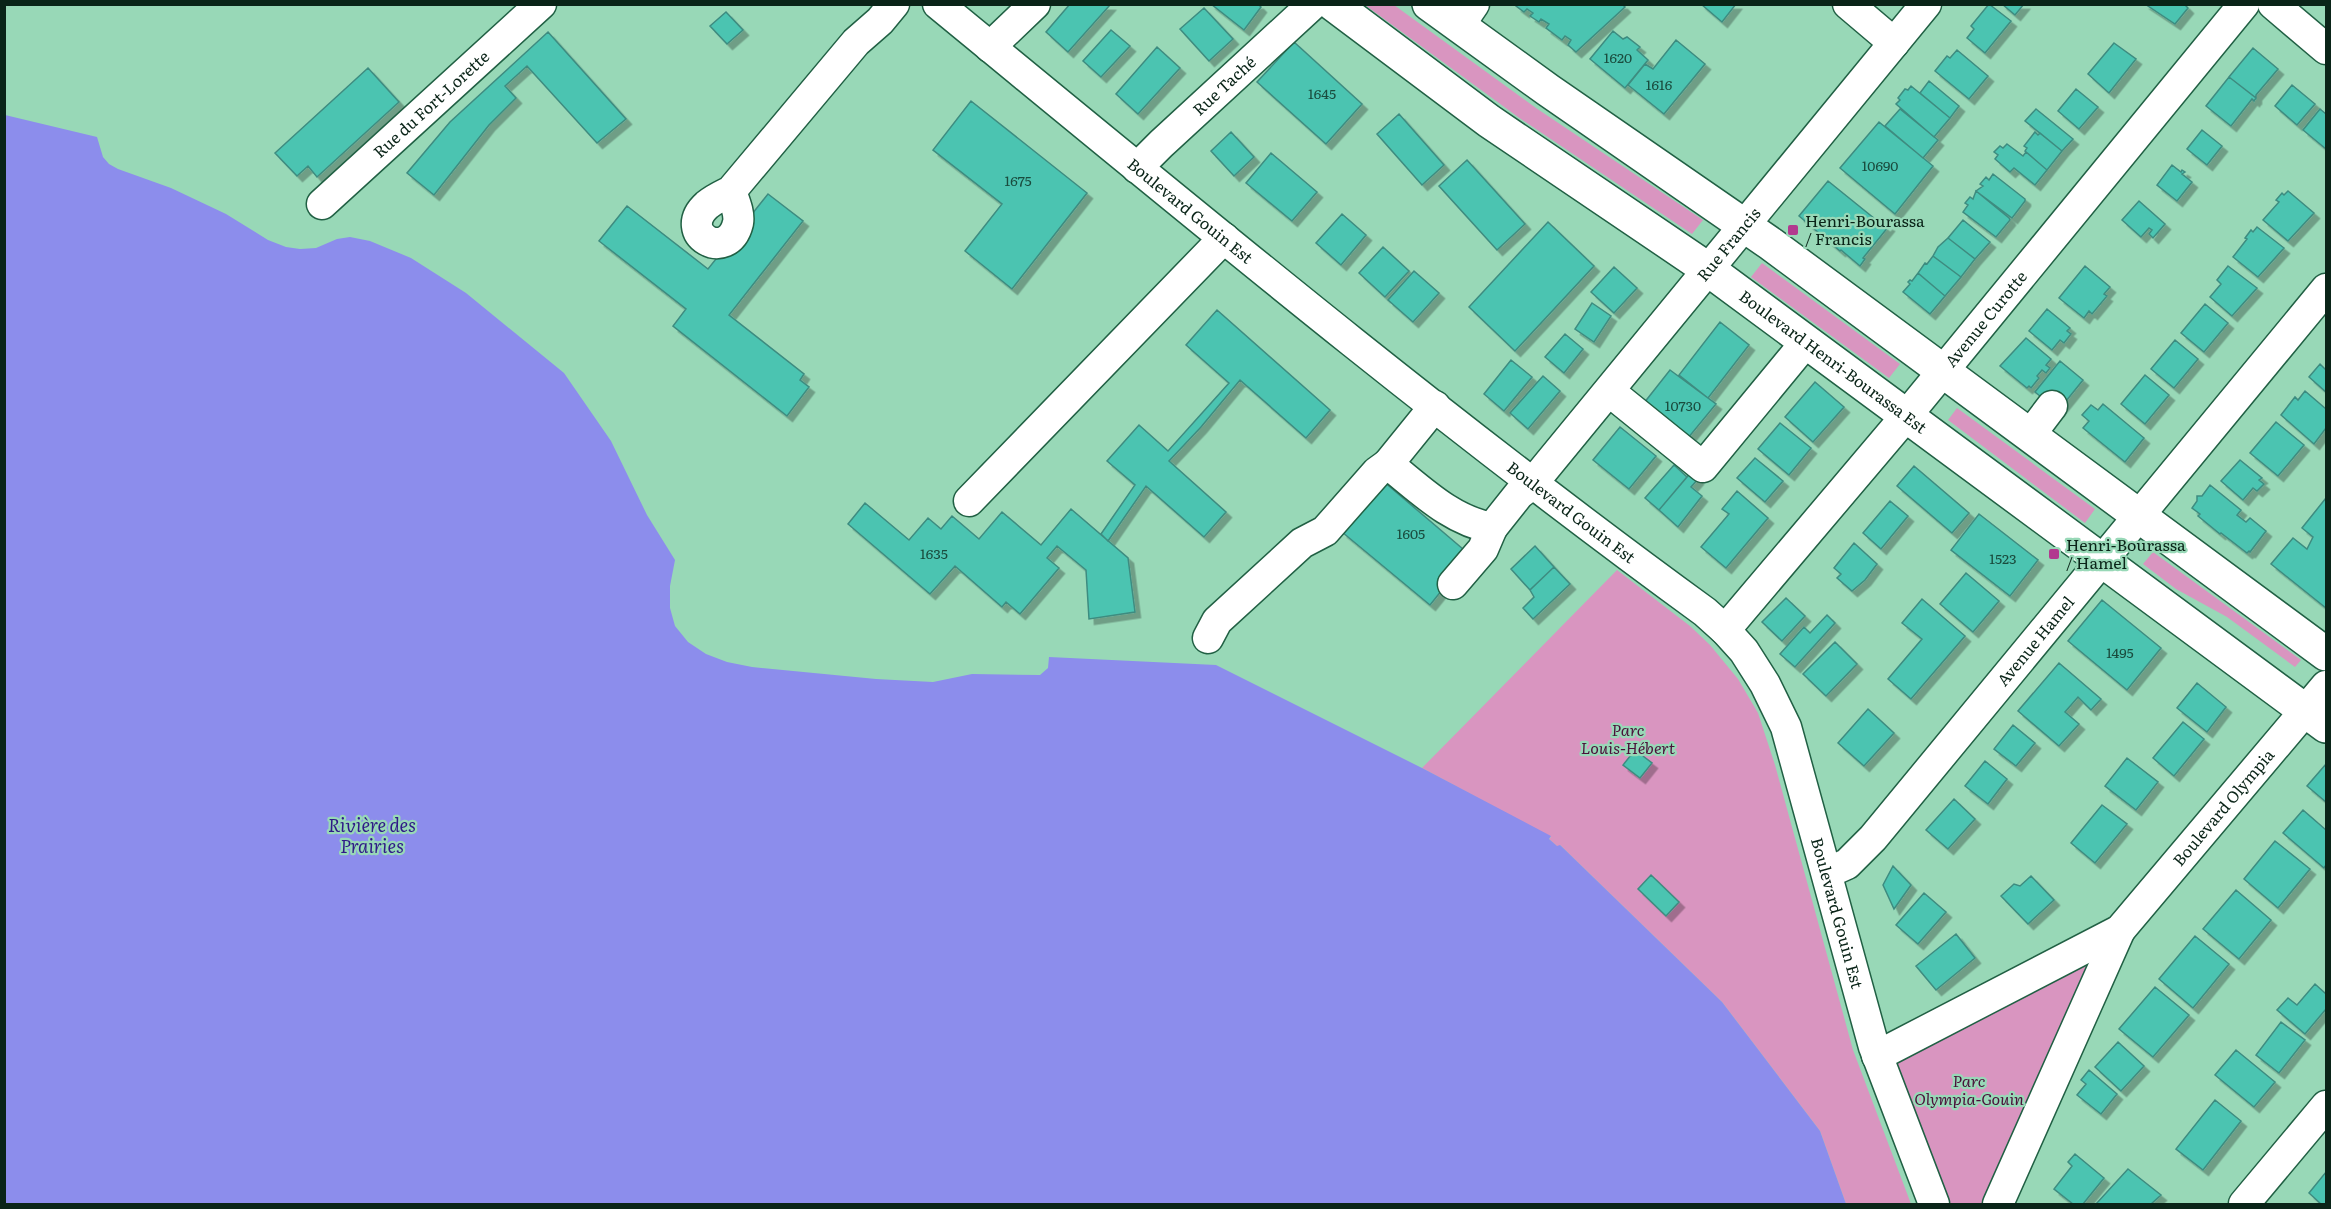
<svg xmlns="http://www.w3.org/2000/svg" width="2331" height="1209" viewBox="0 0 2331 1209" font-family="Literata,serif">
  <defs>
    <filter id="shadow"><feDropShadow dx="5.5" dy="5.5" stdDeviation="0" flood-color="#0004"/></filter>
  </defs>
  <rect width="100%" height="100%" fill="#98d8b7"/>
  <path fill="#d995c0" d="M 1365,5 L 1394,5 L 1536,108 L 1703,220 L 1692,234 L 1518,117 Z
    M 1762,263 L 1900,364 L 1889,378 L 1751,277 Z
    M 1957,408 L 2095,509 L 2085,523 L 1948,420 Z
    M 2153,552 L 2301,660 L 2295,667 L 2227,617 L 2176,589 L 2143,564 Z
    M 1617,570 L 1690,626 L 1710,645 L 1738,679 L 1758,713 L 1775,765 L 1853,1050 L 1911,1204 L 1846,1204 L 1820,1131 L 1722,1002 L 1560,845 L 1558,847 L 1549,839 L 1551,837 L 1422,768 Z
    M 2094,956 L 1985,1204 L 1947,1204 L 1895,1060 Z"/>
  <path fill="#8c8dec" d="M 5,115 L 97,137 L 103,157 L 109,164 L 118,169 L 171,188 L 226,214 L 268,240 L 286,247 L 300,249 L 316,248 L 337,239 L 350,237 L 370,241 L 411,258 L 466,293 L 564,373 L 611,441 L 647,515 L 675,560 L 670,586 L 670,608 L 675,626 L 688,642 L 706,654 L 727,662 L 752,667 L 876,679 L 933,682 L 972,674 L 1040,675 L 1048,668 L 1049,657 L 1216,665 L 1422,768 L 1551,836 L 1549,839 L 1557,846 L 1560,845 L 1722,1002 L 1820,1131 L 1846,1204 L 5,1204 Z"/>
  <path fill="#4cc4b1" stroke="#3e8c80" stroke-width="1.5" filter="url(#shadow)" d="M 1070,4 L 1110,5 L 1068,52 L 1046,32 Z
    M 1211,4 L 1258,4 L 1261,7 L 1244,30 Z
    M 1517,4 L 1622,4 L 1625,7 L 1576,52 L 1568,45 L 1571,40 L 1565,36 L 1562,40 L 1546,28 L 1549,24 L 1541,19 L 1539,22 L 1530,16 L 1533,13 L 1527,9 L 1524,12 L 1516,6 Z
    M 1701,4 L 1736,4 L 1722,22 Z
    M 1989,4 L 2011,21 L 1985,53 L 1967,38 L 1974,29 L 1971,26 Z
    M 2002,4 L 2024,4 L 2015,15 Z
    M 2145,4 L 2184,4 L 2188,8 L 2175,24 Z
    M 1204,8 L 1233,39 L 1209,61 L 1180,29 Z
    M 726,12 L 743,30 L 727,44 L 710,26 Z
    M 1111,30 L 1130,46 L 1101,77 L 1083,61 Z
    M 1613,31 L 1623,39 L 1627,37 L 1640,47 L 1637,50 L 1648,60 L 1625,88 L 1590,59 Z
    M 548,32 L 626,119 L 597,143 L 527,66 L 505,86 L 516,98 L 489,125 L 434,195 L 407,173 L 450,122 Z
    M 1676,40 L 1705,64 L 1664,114 L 1628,85 L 1645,64 L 1653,69 Z
    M 1294,42 L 1362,104 L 1326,144 L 1257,82 Z
    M 2114,43 L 2136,59 L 2109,93 L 2088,74 Z
    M 1157,47 L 1180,68 L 1138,114 L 1116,94 Z
    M 2253,48 L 2278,69 L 2256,95 L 2256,98 L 2229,77 Z
    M 1957,50 L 1988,76 L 1969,99 L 1935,71 L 1947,56 L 1950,58 Z
    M 368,68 L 399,102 L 317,177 L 308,166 L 297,176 L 275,153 Z
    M 2229,77 L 2256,98 L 2254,101 L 2252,99 L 2231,126 L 2206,106 Z
    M 1929,81 L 1959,106 L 1950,118 L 1920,93 Z
    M 2292,85 L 2315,104 L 2297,125 L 2275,106 Z
    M 1911,86 L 1950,118 L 1934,137 L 1896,104 L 1900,100 L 1898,98 L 1905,89 L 1908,90 Z
    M 2076,89 L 2098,107 L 2079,129 L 2058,111 Z
    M 971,101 L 1087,193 L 1012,289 L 965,251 L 1002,204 L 933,150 Z
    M 1900,109 L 1938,140 L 1923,158 L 1885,126 Z
    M 2036,109 L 2073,139 L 2062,151 L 2025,121 Z
    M 2320,109 L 2326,114 L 2326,149 L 2303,130 Z
    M 1399,114 L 1444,165 L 1422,185 L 1377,134 Z
    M 1879,122 L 1933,166 L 1895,214 L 1840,168 Z
    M 2202,130 L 2222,146 L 2207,165 L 2187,149 Z
    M 1231,132 L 1254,157 L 1234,176 L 1211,151 Z
    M 2035,132 L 2038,135 L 2040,133 L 2062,151 L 2047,170 L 2025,151 L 2027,148 L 2024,146 Z
    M 2007,144 L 2023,156 L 2026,152 L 2047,170 L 2035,185 L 2014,168 L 2010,172 L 1995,159 L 1998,155 L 1994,152 L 2000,146 L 2003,148 Z
    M 1271,153 L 1317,192 L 1292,221 L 1246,183 Z
    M 1467,160 L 1525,224 L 1497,250 L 1439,186 Z
    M 2172,165 L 2181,172 L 2182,170 L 2185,172 L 2182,174 L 2192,182 L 2177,201 L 2157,185 Z
    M 1993,174 L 2025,199 L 2025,201 L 2012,218 L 1976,191 L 1983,186 L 1980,184 L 1986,177 L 1989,180 Z
    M 1828,181 L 1885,227 L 1887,225 L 1889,226 L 1863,258 L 1865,259 L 1860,266 L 1841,250 L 1840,251 L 1799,216 Z
    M 1976,191 L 2009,218 L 2010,220 L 1996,237 L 1963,212 L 1968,205 L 1965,203 L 1970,197 L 1973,199 Z
    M 2288,191 L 2314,213 L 2288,241 L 2263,220 L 2279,202 L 2276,200 L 2282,193 L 2284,195 Z
    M 768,194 L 803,221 L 729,315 L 804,374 L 800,380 L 809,387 L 787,416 L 673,326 L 686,309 L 599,241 L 627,206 L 708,269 Z
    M 2139,201 L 2165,224 L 2153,238 L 2149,234 L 2152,230 L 2149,228 L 2141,237 L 2122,220 Z
    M 1342,214 L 1366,235 L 1341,265 L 1316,243 Z
    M 1963,220 L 1990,242 L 1975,259 L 1948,238 Z
    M 1548,222 L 1594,266 L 1515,351 L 1469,307 Z
    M 2257,227 L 2284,248 L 2258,277 L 2233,257 L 2247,239 L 2245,238 L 2251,230 L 2253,232 Z
    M 1948,238 L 1975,259 L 1961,277 L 1933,256 L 1938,247 Z
    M 1383,247 L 1409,271 L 1385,297 L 1359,273 Z
    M 1933,256 L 1961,277 L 1945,296 L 1918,273 L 1925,263 L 1927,264 Z
    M 2085,266 L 2110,287 L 2104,294 L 2107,296 L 2092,314 L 2089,311 L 2084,318 L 2059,298 Z
    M 2228,266 L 2257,288 L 2232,316 L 2210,297 L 2221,284 L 2217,280 Z
    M 1614,267 L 1637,288 L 1614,313 L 1591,292 Z
    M 1414,271 L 1439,293 L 1413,322 L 1388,300 Z
    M 1918,273 L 1945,296 L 1930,314 L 1903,292 L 1910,284 L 1908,282 L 1910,280 L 1912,281 Z
    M 1592,303 L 1611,316 L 1594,342 L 1575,329 Z
    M 2205,304 L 2228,323 L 2204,352 L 2181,333 Z
    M 2047,309 L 2070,328 L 2067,331 L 2071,334 L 2064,343 L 2060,340 L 2052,350 L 2029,331 Z
    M 1217,310 L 1330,410 L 1306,438 L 1240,380 L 1201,427 L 1169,461 L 1226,512 L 1204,537 L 1146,486 L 1108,541 L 1101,534 L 1135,485 L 1107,461 L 1139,425 L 1168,451 L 1229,383 L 1186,345 Z
    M 1720,322 L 1749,345 L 1708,398 L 1679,375 Z
    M 1565,334 L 1583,349 L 1564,373 L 1545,357 Z
    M 2026,338 L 2051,359 L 2046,365 L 2050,368 L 2046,373 L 2042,370 L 2037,376 L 2039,378 L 2031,388 L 2029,386 L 2027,388 L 2000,366 Z
    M 2175,340 L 2198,359 L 2174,388 L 2151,369 Z
    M 1511,360 L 1532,377 L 1504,411 L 1484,394 Z
    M 2060,361 L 2083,380 L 2058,411 L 2035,392 Z
    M 2320,364 L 2326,370 L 2326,392 L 2309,377 Z
    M 1670,370 L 1716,404 L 1688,438 L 1644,403 Z
    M 2145,375 L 2169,395 L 2145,424 L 2121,404 Z
    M 1543,376 L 1560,391 L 1528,429 L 1510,413 Z
    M 1815,382 L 1844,407 L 1813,442 L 1785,417 Z
    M 2305,391 L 2326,409 L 2326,428 L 2314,444 L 2281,415 L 2295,397 L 2298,400 Z
    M 2103,404 L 2144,438 L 2125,462 L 2083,428 L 2089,421 L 2082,415 L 2091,405 L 2098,410 Z
    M 2276,422 L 2304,445 L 2278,476 L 2250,453 Z
    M 1780,423 L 1811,448 L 1789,475 L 1758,449 Z
    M 1620,427 L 1656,456 L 1629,489 L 1593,460 Z
    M 1755,458 L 1783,481 L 1765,502 L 1737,478 Z
    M 2240,460 L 2262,478 L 2259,480 L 2264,484 L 2257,491 L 2253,488 L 2243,500 L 2221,481 Z
    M 1674,465 L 1687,477 L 1659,510 L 1645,498 Z
    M 1914,466 L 1969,513 L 1952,533 L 1897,486 Z
    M 1692,471 L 1698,479 L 1691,487 L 1702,496 L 1678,527 L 1659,510 Z
    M 1383,481 L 1470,555 L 1430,605 L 1342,532 Z
    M 2210,485 L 2241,510 L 2237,515 L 2246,522 L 2250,518 L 2266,531 L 2250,552 L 2249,551 L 2247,553 L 2221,533 L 2220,534 L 2198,516 L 2200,514 L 2192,508 L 2197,501 L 2197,496 L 2202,496 Z
    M 1737,491 L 1768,518 L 1726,568 L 1701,547 L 1729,514 L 1722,509 Z
    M 2326,498 L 2326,608 L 2271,564 L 2293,538 L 2307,549 L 2313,537 L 2302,528 Z
    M 1890,501 L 1908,516 L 1881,549 L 1863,533 Z
    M 865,503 L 909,540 L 928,518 L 941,529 L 952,516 L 979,539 L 1002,512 L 1041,545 L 1071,509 L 1128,558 L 1135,612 L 1089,619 L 1086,570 L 1057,546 L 1047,558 L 1059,568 L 1020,614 L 1006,602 L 1002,607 L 955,566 L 930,594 L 848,524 Z
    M 1979,514 L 2038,560 L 2010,596 L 1951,550 Z
    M 1854,543 L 1877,564 L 1865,580 L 1852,591 L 1837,578 L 1841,574 L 1834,568 Z
    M 1535,546 L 1554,567 L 1530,590 L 1511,569 Z
    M 1554,567 L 1570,584 L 1533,619 L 1523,608 L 1534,597 L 1530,590 Z
    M 1966,573 L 1999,601 L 1973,632 L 1940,604 Z
    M 1786,598 L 1805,616 L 1782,641 L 1762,622 Z
    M 1922,599 L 1965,636 L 1911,699 L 1888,679 L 1922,639 L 1902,623 Z
    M 2102,600 L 2161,648 L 2127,690 L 2068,641 Z
    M 1827,615 L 1835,623 L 1795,667 L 1780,654 L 1804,627 L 1810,633 Z
    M 1835,642 L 1857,664 L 1826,696 L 1803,674 Z
    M 2059,663 L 2101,699 L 2091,710 L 2078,697 L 2065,712 L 2079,724 L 2059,746 L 2018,711 Z
    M 2197,683 L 2226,707 L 2207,732 L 2177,708 Z
    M 1868,709 L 1894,733 L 1864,766 L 1838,743 Z
    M 2183,722 L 2204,739 L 2174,776 L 2153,758 Z
    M 2013,725 L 2035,743 L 2016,766 L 1994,749 Z
    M 1635,750 L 1652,763 L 1640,778 L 1623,765 Z
    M 2127,758 L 2158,782 L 2136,810 L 2105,786 Z
    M 1985,761 L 2007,779 L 1988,804 L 1965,786 Z
    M 2326,764 L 2326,802 L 2307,786 Z
    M 1954,799 L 1975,819 L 1948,849 L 1926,830 Z
    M 2102,805 L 2127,824 L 2095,863 L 2071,843 Z
    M 2303,810 L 2326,830 L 2326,865 L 2324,868 L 2283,833 Z
    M 2275,841 L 2310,869 L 2278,908 L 2244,879 Z
    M 1893,866 L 1911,885 L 1894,909 L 1883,885 Z
    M 1651,875 L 1679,902 L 1666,916 L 1638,889 Z
    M 2031,876 L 2054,900 L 2028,924 L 2001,896 L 2014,884 L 2020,886 Z
    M 2236,890 L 2271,920 L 2239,959 L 2203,929 Z
    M 1924,893 L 1946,912 L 1918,944 L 1896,925 Z
    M 1956,934 L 1975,958 L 1936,990 L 1916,966 Z
    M 2195,936 L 2229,964 L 2193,1008 L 2159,979 Z
    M 2315,984 L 2326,994 L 2326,1009 L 2305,1034 L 2277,1010 L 2288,998 L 2297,1005 Z
    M 2155,987 L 2189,1015 L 2153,1057 L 2119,1029 Z
    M 2281,1022 L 2305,1040 L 2279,1073 L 2256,1055 Z
    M 2118,1042 L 2144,1066 L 2121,1091 L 2095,1067 Z
    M 2236,1050 L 2275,1082 L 2254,1107 L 2215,1075 Z
    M 2089,1070 L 2117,1094 L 2101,1114 L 2077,1095 L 2086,1084 L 2081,1080 Z
    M 2215,1100 L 2241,1121 L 2203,1170 L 2176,1149 Z
    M 2075,1154 L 2104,1178 L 2083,1204 L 2073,1204 L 2054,1189 L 2072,1166 L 2068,1162 Z
    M 2128,1169 L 2161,1195 L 2151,1204 L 2096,1204 Z
    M 2326,1172 L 2326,1204 L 2321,1204 L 2309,1193 Z"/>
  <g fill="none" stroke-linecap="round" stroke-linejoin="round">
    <g stroke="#216044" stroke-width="33">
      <g id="minor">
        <path id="s1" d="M 938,4 C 1190,211 1441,420 1705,612 L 1725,630 L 1744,651 L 1765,684 L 1786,727 L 1874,1047 L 1934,1204"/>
        <path d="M 1848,4 L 1894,43"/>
        <path d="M 2273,4 L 2326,49"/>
        <path d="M 1459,26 L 1474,4"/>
        <path d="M 990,47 L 1035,4"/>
        <path id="s2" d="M 1137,168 L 1161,144 L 1313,4"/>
        <path d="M 731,191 C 734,200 740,213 738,223 C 728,264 675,234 707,205 C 714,199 723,195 731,191 L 856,42 L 880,21 L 894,4"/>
        <path id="s3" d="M 322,204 L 541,4"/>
        <path d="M 1609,391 L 1703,467 L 1806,342"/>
        <path id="s4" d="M 1435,406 L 1388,464 C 1421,490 1450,520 1492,528 L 1519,494 L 1532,484 L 1926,4"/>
        <path d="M 2030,435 L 2052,406"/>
        <path d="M 969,501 L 1224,238"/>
        <path d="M 1453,584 L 1483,549 L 1492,528"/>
        <path id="s5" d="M 1725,630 L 1907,415 L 2244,4"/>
        <path d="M 1208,638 L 1217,621 L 1302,543 L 1325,531 L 1377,472 L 1388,464"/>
        <path id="s6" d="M 1827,873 L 1847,864 L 1873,838 L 2326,289"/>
        <path id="s7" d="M 1877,1056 L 2120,930 L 2326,686"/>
        <path d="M 1998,1204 L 2120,930"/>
        <path d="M 2244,1204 L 2326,1106"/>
      </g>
    </g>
    <g stroke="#216044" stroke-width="36">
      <g id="major">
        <path id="s8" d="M 1333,4 L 1489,121 L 1709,270 L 2326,726"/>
        <path d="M 1429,4 L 1548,90 L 1771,244 L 2326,654"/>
      </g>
    </g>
    <use href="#minor" stroke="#fff" stroke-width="30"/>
    <use href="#major" stroke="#fff" stroke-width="33"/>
  </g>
  <g fill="#b23a8f" stroke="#98d8b7" stroke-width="2">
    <rect x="1787" y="224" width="12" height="12" rx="3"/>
    <rect x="2048" y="548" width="12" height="12" rx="3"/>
  </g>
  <g text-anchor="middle" stroke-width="4.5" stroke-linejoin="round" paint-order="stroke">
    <g font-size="14" fill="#1a4c3e">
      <text x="1618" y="63">1620</text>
      <text x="1659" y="90">1616</text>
      <text x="1322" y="99">1645</text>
      <text x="1880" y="171">10690</text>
      <text x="1018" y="186">1675</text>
      <text x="1683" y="411">10730</text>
      <text x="1411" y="539">1605</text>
      <text x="934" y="559">1635</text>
      <text x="2003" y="564">1523</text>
      <text x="2120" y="658">1495</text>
    </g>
    <g font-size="16" fill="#0a2418" stroke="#98d8b7">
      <text dy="6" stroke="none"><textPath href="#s2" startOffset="120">Rue Taché</textPath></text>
      <text dy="6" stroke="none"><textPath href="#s3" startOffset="148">Rue du Fort-Lorette</textPath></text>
      <text dy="6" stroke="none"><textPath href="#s1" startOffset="326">Boulevard Gouin Est</textPath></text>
      <text dy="6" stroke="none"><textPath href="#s4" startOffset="568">Rue Francis</textPath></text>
      <text dy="6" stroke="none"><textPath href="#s5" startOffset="406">Avenue Curotte</textPath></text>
      <text dy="6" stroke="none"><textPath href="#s8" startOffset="615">Boulevard Henri-Bourassa Est</textPath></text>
      <text dy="6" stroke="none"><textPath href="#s1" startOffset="812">Boulevard Gouin Est</textPath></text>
      <text dy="6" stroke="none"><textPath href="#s6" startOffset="314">Avenue Hamel</textPath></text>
      <text dy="6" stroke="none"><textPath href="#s7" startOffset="434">Boulevard Olympia</textPath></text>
      <text dy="6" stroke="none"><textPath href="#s1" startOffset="1314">Boulevard Gouin Est</textPath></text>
    </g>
    <g font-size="16" fill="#0a2418" stroke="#98d8b7" text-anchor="start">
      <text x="1805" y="227">Henri-Bourassa<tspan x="1805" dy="18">/ Francis</tspan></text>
      <text x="2066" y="551">Henri-Bourassa<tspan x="2066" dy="18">/ Hamel</tspan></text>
    </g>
    <g font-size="16" font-style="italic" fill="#4a1039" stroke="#98d8b7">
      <text x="1628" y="736">Parc<tspan x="1628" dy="18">Louis-Hébert</tspan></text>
      <text x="1969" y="1087">Parc<tspan x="1969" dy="18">Olympia-Gouin</tspan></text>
    </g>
    <g font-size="18" font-style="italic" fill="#2f1987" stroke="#98d8b7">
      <text x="372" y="832">Rivière des<tspan x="372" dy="21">Prairies</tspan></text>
    </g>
  </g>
  <rect width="2331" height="1209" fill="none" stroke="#0a2418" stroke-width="12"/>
</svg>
